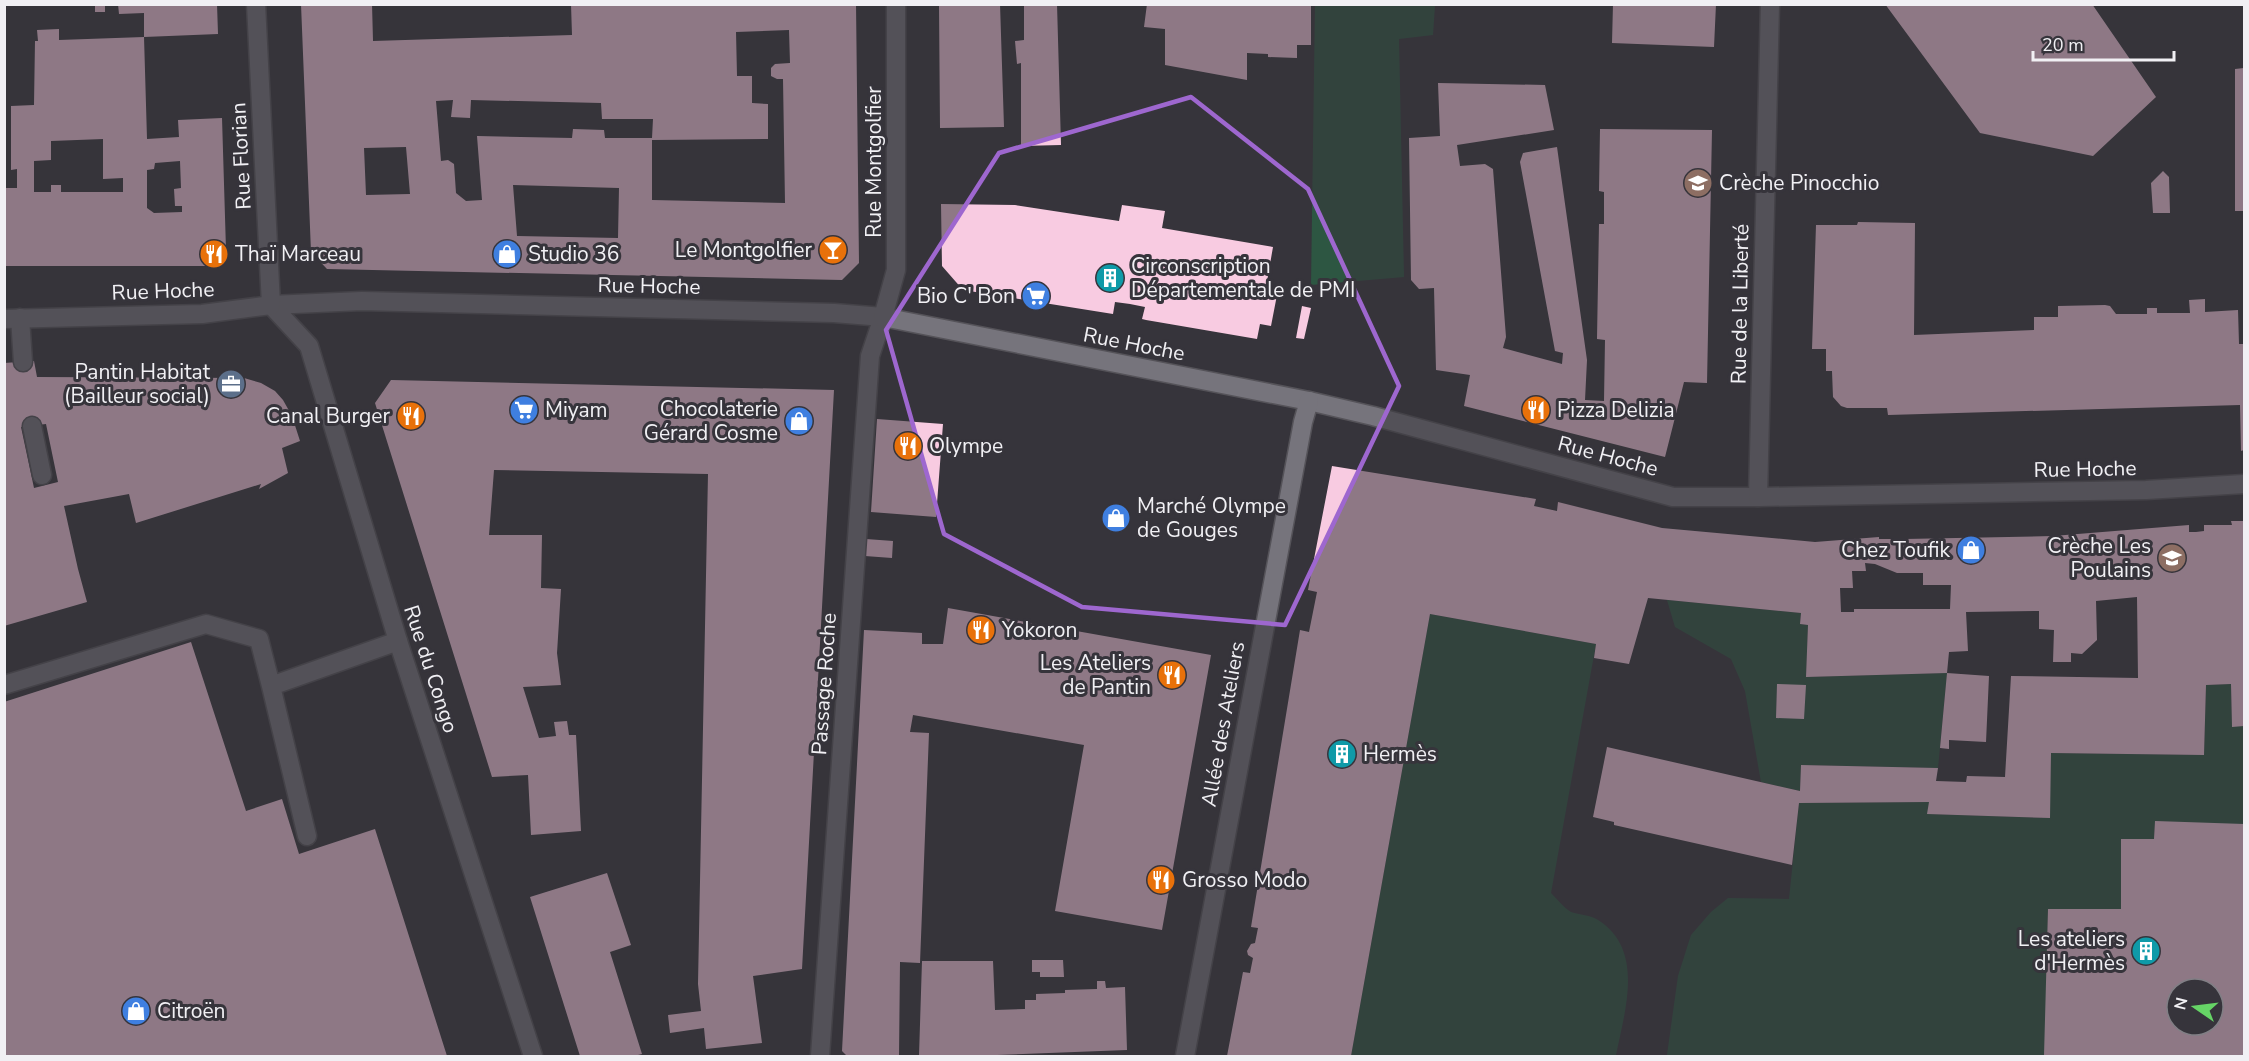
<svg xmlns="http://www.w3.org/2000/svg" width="2249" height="1061" viewBox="0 0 2249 1061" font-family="'Nunito Sans',sans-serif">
  <rect width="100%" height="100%" fill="#36343b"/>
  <path fill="#2d5642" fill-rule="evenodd" d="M 1315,5 L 1435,5 L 1433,35 L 1399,39 L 1404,277 L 1311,285 Z
    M 1667,600 L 1801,613 L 1800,624 L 1808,625 L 1806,677 L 1947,673 L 1938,768 L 1801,765 L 1800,791 L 1761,782 L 1745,691 L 1731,659 L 1675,627 ZM 1777,685 L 1804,718 L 1776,718 Z
    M 1430,614 L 1596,644 L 1551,893 C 1557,899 1564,908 1571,912 C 1580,915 1590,915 1598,920 C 1645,950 1625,1010 1616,1055 L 1351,1056 Z
    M 2231,684 L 2232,726 L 2244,726 L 2244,852 L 2155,822 L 2154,839 L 2121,840 L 2121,909 L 2048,910 L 2045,1056 L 1667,1055 L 1678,976 L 1691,935 L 1711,912 L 1728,898 L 1789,899 L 1799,803 L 1929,802 L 1928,814 L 2049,818 L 2051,753 L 2204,755 L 2206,685 Z"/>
  <path fill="#f8cbe1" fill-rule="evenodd" d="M 95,4 L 105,4 L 105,12 L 95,12 Z
    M 118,4 L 217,4 L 218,34 L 144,37 L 144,13 L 119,14 Z
    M 301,4 L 372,4 L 373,41 L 572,35 L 571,4 L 856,4 L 859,263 L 842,280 L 327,269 L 311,252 ZM 789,30 L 790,63 L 775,64 L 771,68 L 771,76 L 777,79 L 783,79 L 785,203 L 652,200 L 652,140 L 768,139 L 768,104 L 752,103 L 752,76 L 737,76 L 736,32 ZM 453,100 L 451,117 L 470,118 L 471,100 L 601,103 L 602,119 L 653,119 L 652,138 L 605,138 L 604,130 L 573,129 L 572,138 L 477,136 L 482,200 L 466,201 L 456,193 L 454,164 L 448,160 L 441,161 L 436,101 ZM 406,147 L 410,194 L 366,195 L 364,148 ZM 513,185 L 619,188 L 618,238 L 517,236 Z
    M 939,4 L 1000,4 L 1004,127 L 940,128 Z
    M 1024,4 L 1057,4 L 1061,145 L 1021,146 L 1021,63 L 1017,64 L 1015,41 L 1024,40 Z
    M 1147,4 L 1311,4 L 1311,45 L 1297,45 L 1297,58 L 1268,57 L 1268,54 L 1247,53 L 1247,80 L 1165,65 L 1165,29 L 1144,27 Z
    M 1613,4 L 1716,4 L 1714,47 L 1612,43 Z
    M 1885,4 L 2092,4 L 2156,97 L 2093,156 L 1980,133 Z
    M 59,29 L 59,40 L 144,37 L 147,139 L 179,137 L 178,120 L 222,118 L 226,250 L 213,266 L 4,266 L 4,188 L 17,188 L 17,169 L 11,170 L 11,106 L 34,105 L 35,41 L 38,41 L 37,30 ZM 103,139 L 103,179 L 123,178 L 123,192 L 61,192 L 61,185 L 51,185 L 51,192 L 34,192 L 34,161 L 51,160 L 51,141 ZM 180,161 L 181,188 L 174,189 L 175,206 L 182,206 L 182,212 L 154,213 L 147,208 L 147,170 L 154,169 L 155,163 Z
    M 2244,68 L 2244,211 L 2235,211 L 2235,69 Z
    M 1438,83 L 1545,85 L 1554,130 L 1457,145 L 1460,166 L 1485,164 L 1493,169 L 1506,337 L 1503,348 L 1562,364 L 1563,353 L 1555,351 L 1520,162 L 1523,153 L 1557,147 L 1587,360 L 1585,400 L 1604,401 L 1605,340 L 1597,339 L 1599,224 L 1604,224 L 1604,192 L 1599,191 L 1600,129 L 1712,130 L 1707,383 L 1684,382 L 1665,457 L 1464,406 L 1470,375 L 1436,370 L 1434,288 L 1419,289 L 1411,280 L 1409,138 L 1440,136 Z
    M 2163,171 L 2169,177 L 2170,213 L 2153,213 L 2151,183 Z
    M 941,204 L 1015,205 L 1119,221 L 1122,205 L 1165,211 L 1162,228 L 1273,247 L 1265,293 L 1277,295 L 1271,326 L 1260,324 L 1257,339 L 1146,320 L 1142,319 L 1145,307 L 1130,304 L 1115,302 L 1113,314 L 963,290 L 942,266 Z
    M 1858,222 L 1915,223 L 1914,335 L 2034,330 L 2034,317 L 2058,317 L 2058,306 L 2105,305 L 2110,306 L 2116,314 L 2147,314 L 2147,308 L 2157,308 L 2157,313 L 2190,313 L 2189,300 L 2205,299 L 2205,312 L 2238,310 L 2239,344 L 2244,344 L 2244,450 L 2241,451 L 2240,405 L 1888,415 L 1887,408 L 1847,408 L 1841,406 L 1833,397 L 1832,371 L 1826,371 L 1826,349 L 1812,349 L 1816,225 L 1857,225 Z
    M 1302,306 L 1311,308 L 1304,339 L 1296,338 Z
    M 34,361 L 37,377 L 244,378 L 261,383 L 275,391 L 283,400 L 292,416 L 300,441 L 282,448 L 288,473 L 259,489 L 261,484 L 136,523 L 129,494 L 64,506 L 78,569 L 87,602 L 4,626 L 4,363 ZM 46,424 L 58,482 L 34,488 L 21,427 Z
    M 391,380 L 834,390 L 802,969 L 753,976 L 762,1043 L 706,1049 L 704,1028 L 670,1033 L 668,1015 L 701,1011 L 698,984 L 708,474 L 494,470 L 489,535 L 542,535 L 541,588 L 561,589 L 557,653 L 561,685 L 523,687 L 539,738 L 556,736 L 554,722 L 567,721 L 569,735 L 576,735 L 581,831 L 531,835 L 528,775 L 492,777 L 375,403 Z
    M 877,419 L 943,424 L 936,517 L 871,512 Z
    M 1332,466 L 1536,499 L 1534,506 L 1557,511 L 1558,502 L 1662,528 L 1815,542 L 1879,537 L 1879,539 L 1905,539 L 2053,536 L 2189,525 L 2189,532 L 2196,532 L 2204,531 L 2204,525 L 2232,525 L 2231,521 L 2244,521 L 2244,726 L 2232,727 L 2231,684 L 2206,685 L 2204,755 L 2051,753 L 2050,818 L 1927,814 L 1929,802 L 1799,803 L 1792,865 L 1614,825 L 1614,822 L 1593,817 L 1607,747 L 1800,791 L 1801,765 L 1938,768 L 1936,781 L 1966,782 L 1967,776 L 2005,777 L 2011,676 L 2138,678 L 2137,597 L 2096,601 L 2097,640 L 2082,654 L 2071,653 L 2071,662 L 2053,662 L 2054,630 L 2039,629 L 2039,611 L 1966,612 L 1968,651 L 1949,652 L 1947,673 L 1806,677 L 1808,625 L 1800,624 L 1801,613 L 1648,598 L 1629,664 L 1594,658 L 1596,644 L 1430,614 L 1351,1056 L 1227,1056 L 1243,972 L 1250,973 L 1253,958 L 1248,955 L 1247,951 L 1251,944 L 1255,943 L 1258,928 L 1251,927 L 1300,630 L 1309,632 L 1317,592 L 1308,590 ZM 1865,563 L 1875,564 L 1897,573 L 1923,573 L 1923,585 L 1951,585 L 1950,609 L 1854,609 L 1854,612 L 1841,612 L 1840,588 L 1853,588 L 1852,571 L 1866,571 Z
    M 866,539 L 893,541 L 892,558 L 865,556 Z
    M 948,608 L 1211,655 L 1162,930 L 1055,911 L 1084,745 L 913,715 L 910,732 L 929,733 L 920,963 L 900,962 L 899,1056 L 847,1056 L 842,1051 L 864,630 L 922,633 L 922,644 L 943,644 Z
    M 191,642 L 246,811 L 282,799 L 299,854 L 375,829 L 447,1056 L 4,1056 L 4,702 Z
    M 1947,673 L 1989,676 L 1986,742 L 1949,740 L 1949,749 L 1940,748 Z
    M 1777,684 L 1806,685 L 1804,719 L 1776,718 Z
    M 2155,821 L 2244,824 L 2244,1056 L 2044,1056 L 2048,909 L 2121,909 L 2121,839 L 2154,839 ZM 2177,989 L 2213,989 L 2213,1025 L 2177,1025 Z
    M 607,873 L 631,945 L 610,952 L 642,1054 L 634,1056 L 580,1056 L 530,897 Z
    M 1032,960 L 1063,960 L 1064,977 L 1040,977 L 1040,972 L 1032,972 Z
    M 922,961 L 993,961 L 995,1010 L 1025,1009 L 1025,1000 L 1036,1000 L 1036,994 L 1065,993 L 1065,990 L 1097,989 L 1097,981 L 1105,981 L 1106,988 L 1125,987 L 1127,1050 L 969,1056 L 919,1056 Z"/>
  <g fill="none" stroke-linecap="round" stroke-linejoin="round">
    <g stroke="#555359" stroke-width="21">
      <path id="service" d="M 20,318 L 23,362
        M 32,426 L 42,475
        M 4,685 L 206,624 L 259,639 L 271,686
        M 307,836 L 271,686 L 398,641
        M 820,1056 L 870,356 L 883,317"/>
    </g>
    <g stroke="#555359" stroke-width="21">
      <path id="pedestrian" d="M 271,305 L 362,301 L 834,313 L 883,317 L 1309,401 L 1373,416 L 1673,497 L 1758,497"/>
    </g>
    <g stroke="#555359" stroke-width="21">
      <path id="minor" d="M 1770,4 L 1758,497 L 2146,490 L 2244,484
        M 271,305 L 309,346 L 398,641 L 533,1056
        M 883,317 L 896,270 L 896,4
        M 1185,1056 L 1303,422 L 1309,401"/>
    </g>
    <g stroke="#555359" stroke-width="21">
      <path id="tertiary" d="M 4,319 L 202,314 L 271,305 L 256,4"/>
    </g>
    <use href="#service" stroke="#76747c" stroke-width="18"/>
    <use href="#pedestrian" stroke="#76747c" stroke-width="18"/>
    <use href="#minor" stroke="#76747c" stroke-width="18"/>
    <use href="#tertiary" stroke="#76747c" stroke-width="18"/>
  </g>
  <path d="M0 0H2249V1061H0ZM 1191,97 L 1308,189 L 1399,386 L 1285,625 L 1082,607 L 944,534 L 886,330 L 999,153 Z" fill="#36343b" fill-opacity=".55" fill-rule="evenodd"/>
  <path fill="none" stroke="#9e67cf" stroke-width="4.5" stroke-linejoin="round" d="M 1191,97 L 1308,189 L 1399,386 L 1285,625 L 1082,607 L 944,534 L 886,330 L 999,153 Z"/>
  <defs>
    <g id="school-disc" transform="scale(1.5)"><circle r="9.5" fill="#8d6e63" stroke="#36343b"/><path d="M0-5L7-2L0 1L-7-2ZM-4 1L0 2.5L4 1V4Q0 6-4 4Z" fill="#fff"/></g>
    <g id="bar-disc" transform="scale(1.5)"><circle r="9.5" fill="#e8710a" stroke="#36343b"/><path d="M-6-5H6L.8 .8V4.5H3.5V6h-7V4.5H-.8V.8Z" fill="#fff"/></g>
    <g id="restaurant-disc" transform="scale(1.5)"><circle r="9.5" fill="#e8710a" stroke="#36343b"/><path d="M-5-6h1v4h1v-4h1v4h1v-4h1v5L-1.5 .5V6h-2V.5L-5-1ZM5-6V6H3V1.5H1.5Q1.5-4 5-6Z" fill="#fff"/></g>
    <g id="shop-disc" transform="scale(1.5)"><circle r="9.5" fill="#3f7fe0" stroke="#36343b"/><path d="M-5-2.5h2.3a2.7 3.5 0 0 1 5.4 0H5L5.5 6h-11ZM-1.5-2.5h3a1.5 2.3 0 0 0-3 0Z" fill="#fff"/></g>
    <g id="building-disc" transform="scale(1.5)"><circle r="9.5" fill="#0f9aa8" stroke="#36343b"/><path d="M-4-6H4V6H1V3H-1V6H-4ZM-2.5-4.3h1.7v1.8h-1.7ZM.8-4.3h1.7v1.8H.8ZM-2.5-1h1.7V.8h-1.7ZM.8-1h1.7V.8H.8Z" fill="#fff"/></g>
    <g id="supermarket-disc" transform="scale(1.5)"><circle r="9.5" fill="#3f7fe0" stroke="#36343b"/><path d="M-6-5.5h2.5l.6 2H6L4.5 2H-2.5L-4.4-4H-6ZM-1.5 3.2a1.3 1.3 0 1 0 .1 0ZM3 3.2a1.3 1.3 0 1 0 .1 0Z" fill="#fff"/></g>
    <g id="office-disc" transform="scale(1.5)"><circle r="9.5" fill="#5c6f8a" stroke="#36343b"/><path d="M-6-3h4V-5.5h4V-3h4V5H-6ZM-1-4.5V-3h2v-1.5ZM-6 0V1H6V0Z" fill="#fff"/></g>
  </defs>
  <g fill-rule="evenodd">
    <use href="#school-disc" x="1698" y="183"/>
    <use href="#bar-disc" x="833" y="250"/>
    <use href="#restaurant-disc" x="214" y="254"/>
    <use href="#shop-disc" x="507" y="254"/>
    <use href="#building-disc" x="1110" y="278"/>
    <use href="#supermarket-disc" x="1036" y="296"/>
    <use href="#office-disc" x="231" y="384"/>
    <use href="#supermarket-disc" x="524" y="410"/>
    <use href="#restaurant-disc" x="1536" y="410"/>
    <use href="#restaurant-disc" x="411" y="416"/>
    <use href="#shop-disc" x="799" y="421"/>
    <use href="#restaurant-disc" x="908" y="446"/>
    <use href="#shop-disc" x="1116" y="518"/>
    <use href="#shop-disc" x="1971" y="550"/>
    <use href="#school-disc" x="2172" y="558"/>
    <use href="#restaurant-disc" x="981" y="630"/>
    <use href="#restaurant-disc" x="1172" y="675"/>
    <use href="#building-disc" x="1342" y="754"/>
    <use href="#restaurant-disc" x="1161" y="880"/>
    <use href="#building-disc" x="2146" y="951"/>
    <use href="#shop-disc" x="136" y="1011"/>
  </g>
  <g text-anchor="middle" stroke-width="6" stroke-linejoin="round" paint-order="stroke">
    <g font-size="21" fill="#f1f0f4" stroke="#36343b">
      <text transform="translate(241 156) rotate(-93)" y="7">Rue Florian</text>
      <text transform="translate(874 162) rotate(-90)" y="7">Rue Montgolfier</text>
      <text transform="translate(649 286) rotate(1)" y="7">Rue Hoche</text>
      <text transform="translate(163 291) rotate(-2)" y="7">Rue Hoche</text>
      <text transform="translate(1740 304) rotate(-89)" y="7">Rue de la Liberté</text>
      <text transform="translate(1134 344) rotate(11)" y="7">Rue Hoche</text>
      <text transform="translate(1608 456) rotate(15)" y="7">Rue Hoche</text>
      <text transform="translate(2085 469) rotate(-1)" y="7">Rue Hoche</text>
      <text transform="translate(431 669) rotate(72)" y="7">Rue du Congo</text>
      <text transform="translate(824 684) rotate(-86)" y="7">Passage Roche</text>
      <text transform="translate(1223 724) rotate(-80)" y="7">Allée des Ateliers</text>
    </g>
    <g font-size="21" fill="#f1f0f4" stroke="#36343b" text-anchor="start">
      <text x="1719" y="190">Crèche Pinocchio</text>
      <text x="812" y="257" text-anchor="end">Le Montgolfier</text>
      <text x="235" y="261">Thaï Marceau</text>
      <text x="528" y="261">Studio 36</text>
      <text x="1131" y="273">Circonscription<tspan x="1131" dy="24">Départementale de PMI</tspan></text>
      <text x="1015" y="303" text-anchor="end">Bio C' Bon</text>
      <text x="210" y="379" text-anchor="end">Pantin Habitat<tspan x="210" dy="24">(Bailleur social)</tspan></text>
      <text x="778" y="416" text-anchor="end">Chocolaterie<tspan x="778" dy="24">Gérard Cosme</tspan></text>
      <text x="545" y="417">Miyam</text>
      <text x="1557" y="417">Pizza Delizia</text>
      <text x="390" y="423" text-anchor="end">Canal Burger</text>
      <text x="929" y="453">Olympe</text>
      <text x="1137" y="513">Marché Olympe<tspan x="1137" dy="24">de Gouges</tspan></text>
      <text x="2151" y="553" text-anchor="end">Crèche Les<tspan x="2151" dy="24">Poulains</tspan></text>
      <text x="1950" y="557" text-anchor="end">Chez Toufik</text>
      <text x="1002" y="637">Yokoron</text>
      <text x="1151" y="670" text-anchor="end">Les Ateliers<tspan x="1151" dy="24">de Pantin</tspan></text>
      <text x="1363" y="761">Hermès</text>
      <text x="1182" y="887">Grosso Modo</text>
      <text x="2125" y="946" text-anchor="end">Les ateliers<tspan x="2125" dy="24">d'Hermès</tspan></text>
      <text x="157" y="1018">Citroën</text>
    </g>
  </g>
  <rect width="2249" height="1061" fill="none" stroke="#f1f0f4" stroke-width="12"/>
  <g transform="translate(2195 1007) rotate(284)"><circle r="28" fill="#36343b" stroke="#817f85" stroke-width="1.5"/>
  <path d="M0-4.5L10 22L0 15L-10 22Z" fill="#66d466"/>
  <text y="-9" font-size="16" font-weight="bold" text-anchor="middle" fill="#f1f0f4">N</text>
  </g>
  <path d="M2033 51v9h141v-9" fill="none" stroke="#f1f0f4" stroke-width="3"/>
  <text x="2042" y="51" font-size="18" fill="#f1f0f4" stroke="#36343b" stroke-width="4.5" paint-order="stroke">20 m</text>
</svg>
